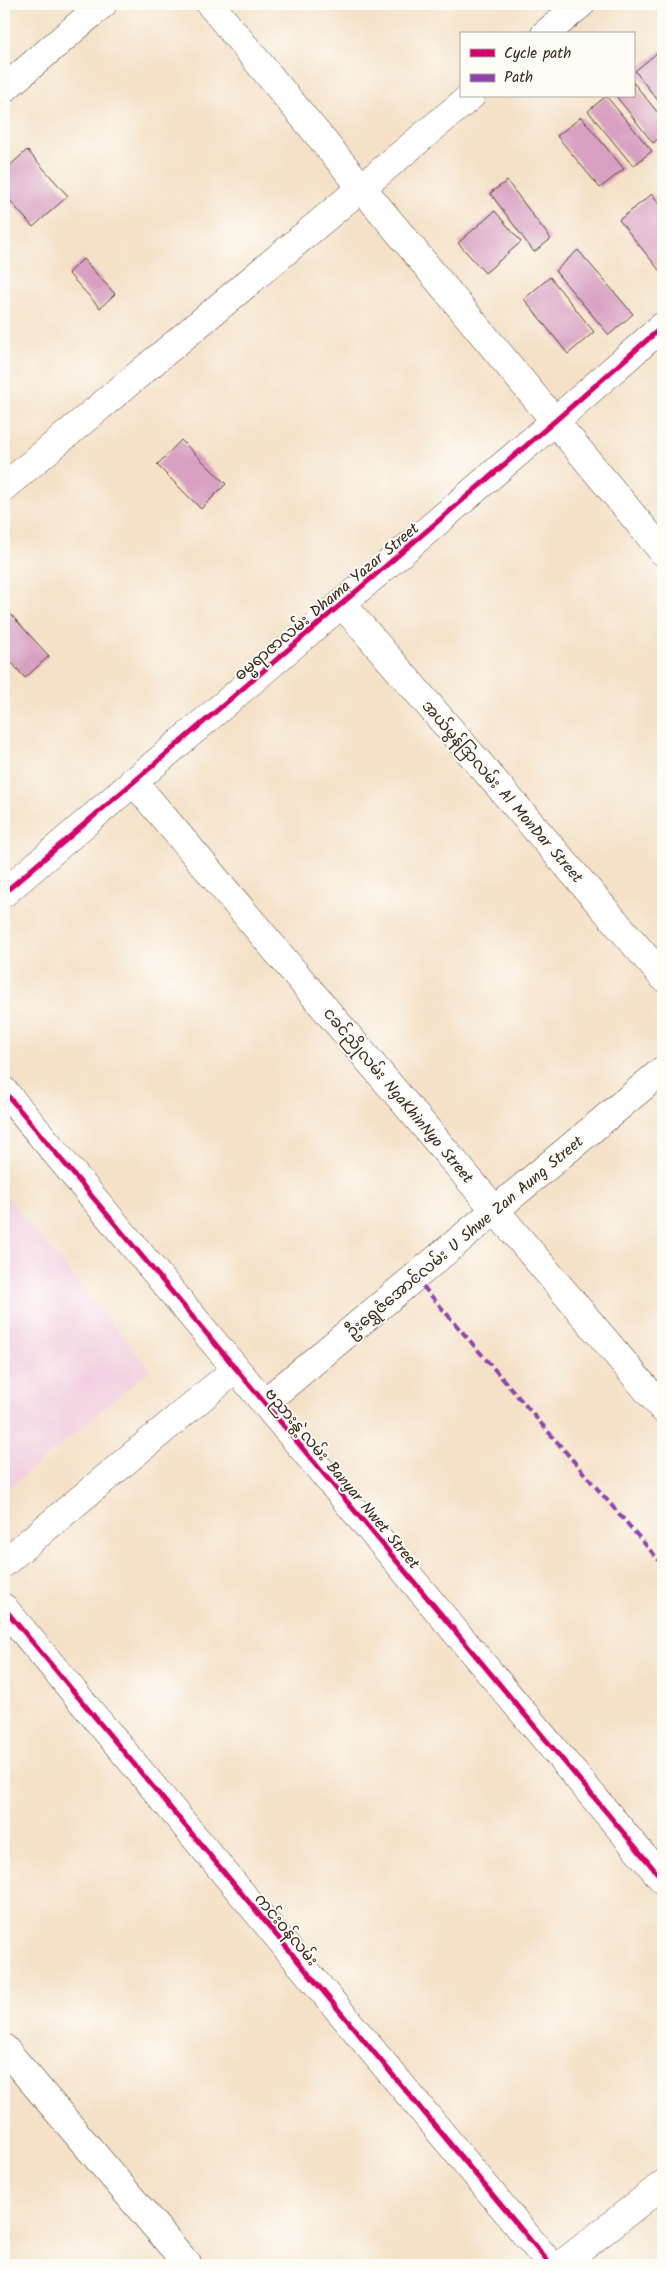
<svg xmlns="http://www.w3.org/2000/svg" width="667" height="2269" viewBox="0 0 667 2269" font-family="Kalam,'Noto Sans Myanmar',sans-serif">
  <rect width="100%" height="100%" fill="#fdfcf7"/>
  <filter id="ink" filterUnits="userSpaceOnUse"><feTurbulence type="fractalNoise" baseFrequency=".02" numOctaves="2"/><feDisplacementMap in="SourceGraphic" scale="10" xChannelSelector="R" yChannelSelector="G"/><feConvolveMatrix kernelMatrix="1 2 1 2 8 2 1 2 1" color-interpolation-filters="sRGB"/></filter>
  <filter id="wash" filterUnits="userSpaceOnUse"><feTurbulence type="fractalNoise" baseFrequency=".0096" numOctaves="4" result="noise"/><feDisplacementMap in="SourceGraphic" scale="20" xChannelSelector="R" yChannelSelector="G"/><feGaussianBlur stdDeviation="1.12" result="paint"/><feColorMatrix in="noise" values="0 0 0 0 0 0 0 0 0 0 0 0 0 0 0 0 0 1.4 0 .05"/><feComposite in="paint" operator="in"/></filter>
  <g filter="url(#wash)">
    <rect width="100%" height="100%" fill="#f4e1c7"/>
    <path fill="#f2cfe1" d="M 4,1193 L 150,1370 L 4,1492 Z"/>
    <g id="blocks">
      <path fill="#d8a0c1" d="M 663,48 L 663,107 L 635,71 Z
        M 633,82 L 663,119 L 663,135 L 653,143 L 616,96 L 633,96 Z
        M 606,96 L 652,151 L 633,166 L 588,111 Z
        M 581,117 L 624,169 L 600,188 L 557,136 Z
        M 27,150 L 68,196 L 33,227 L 4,194 L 4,171 Z
        M 507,181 L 551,239 L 534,252 L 490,193 Z
        M 652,194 L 663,208 L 663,275 L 619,220 Z
        M 495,211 L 521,242 L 485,273 L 458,243 Z
        M 578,250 L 633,314 L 609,335 L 555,271 Z
        M 83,259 L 115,294 L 100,308 L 68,273 Z
        M 550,277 L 594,332 L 568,354 L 524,299 Z
        M 181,440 L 226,484 L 201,509 L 157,465 Z
        M 4,607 L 49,656 L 25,678 L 4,654 Z"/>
    </g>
  </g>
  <g filter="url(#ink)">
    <use href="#blocks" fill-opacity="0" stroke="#574537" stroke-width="1"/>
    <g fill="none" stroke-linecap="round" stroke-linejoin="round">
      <g stroke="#574537" stroke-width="29">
        <path id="minor" d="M 210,4 L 663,552
          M 545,34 L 581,4
          M 4,89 L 103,4
          M 4,487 L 471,96
          M 342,604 L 663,977
          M 133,781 L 663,1409
          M 4,893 L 555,421 L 663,326
          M 4,1091 L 663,1880
          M 264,1403 L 663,1070
          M 4,1563 L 236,1369
          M 4,1608 L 551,2265
          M 4,2048 L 188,2265
          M 561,2265 L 663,2184"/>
      </g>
      <use href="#minor" stroke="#fff" stroke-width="28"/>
      <path stroke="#8e44ad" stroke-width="4" stroke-dasharray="8 4" stroke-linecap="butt" d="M 415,1277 L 663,1565"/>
      <g stroke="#fdfcf7" stroke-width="8">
        <path id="cycleway" d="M 4,893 L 555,421 L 663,326
          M 4,1091 L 663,1880
          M 4,1608 L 551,2265"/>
      </g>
      <use href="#cycleway" stroke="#d6006c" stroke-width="5"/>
    </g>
  </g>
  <g text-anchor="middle" stroke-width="4" stroke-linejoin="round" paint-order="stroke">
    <g font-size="16" fill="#3b2a1e" stroke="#fdfcf7">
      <text transform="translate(326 601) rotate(-40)" y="6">ဓမ္မရာဇာလမ်း Dhama Yazar Street</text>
      <text transform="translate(503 791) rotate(49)" y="6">အယ်မွန်ဒြာလမ်း Al MonDar Street</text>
      <text transform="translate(399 1095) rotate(50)" y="6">ငခင်ညိုလမ်း NgaKhinNyo Street</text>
      <text transform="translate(464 1236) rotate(-40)" y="6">ဦးရွှေဇံအောင်လမ်း U Shwe Zan Aung Street</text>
      <text transform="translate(343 1478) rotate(50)" y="6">ဗညားနွဲ့လမ်း Banyar Nwet Street</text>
      <text transform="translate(287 1929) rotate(50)" y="6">ကင်းဝန်လမ်း</text>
    </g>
  </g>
  <rect width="667" height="2269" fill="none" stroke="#fdfcf7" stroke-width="20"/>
  <rect x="460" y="32" width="175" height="65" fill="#fdfcf7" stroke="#afa8a0"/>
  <rect x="470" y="49" width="25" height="8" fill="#d6006c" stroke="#afa8a0"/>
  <text x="504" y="58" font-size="15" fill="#3b2a1e">Cycle path</text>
  <rect x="470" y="74" width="25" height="8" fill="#8e44ad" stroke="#afa8a0"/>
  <text x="504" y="82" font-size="15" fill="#3b2a1e">Path</text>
</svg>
